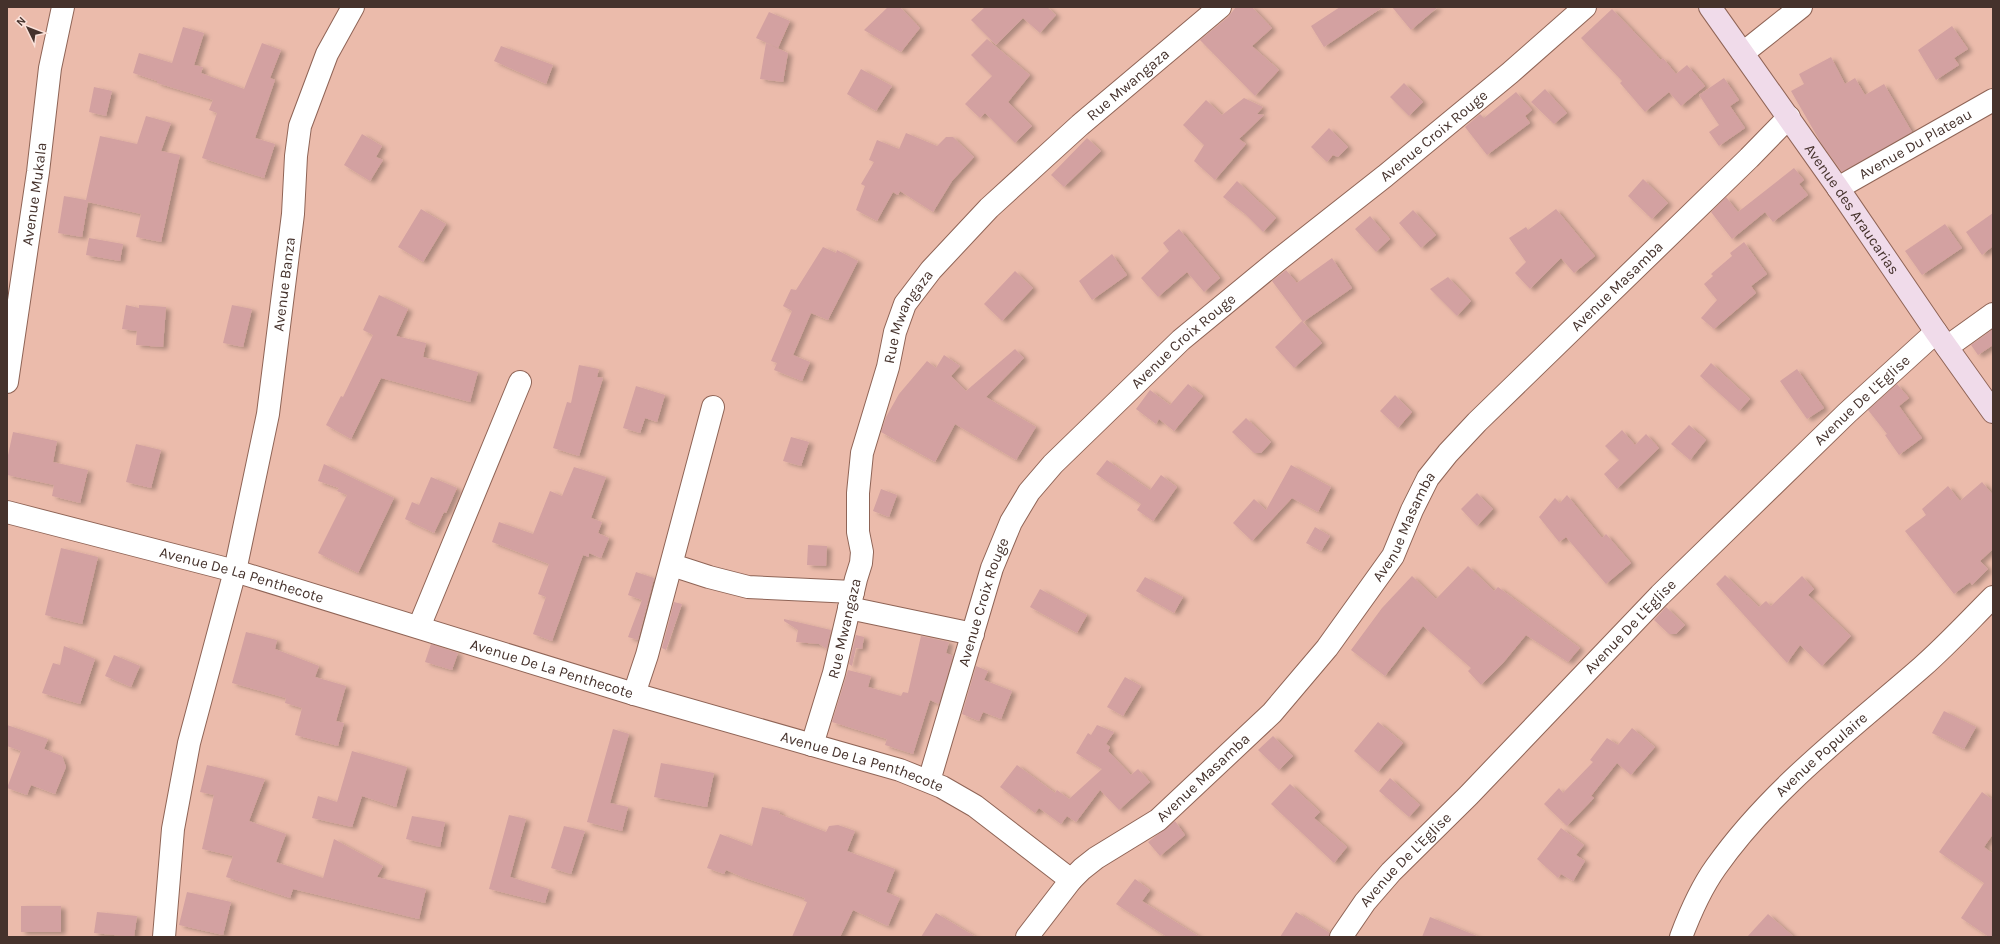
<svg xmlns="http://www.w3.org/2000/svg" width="2000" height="944" viewBox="0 0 2000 944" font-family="Karla,sans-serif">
  <defs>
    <filter id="shadow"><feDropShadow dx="4.5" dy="2.5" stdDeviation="2" flood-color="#0004"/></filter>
  </defs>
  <rect width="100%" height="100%" fill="#ebbbab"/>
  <path fill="#d3a1a1" filter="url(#shadow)" d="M 888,7 L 900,7 L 920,28 L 901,52 L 864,30 Z
    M 985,7 L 1047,7 L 1056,15 L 1040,33 L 1023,18 L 996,45 L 971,20 Z
    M 1236,7 L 1252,7 L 1272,28 L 1252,46 L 1279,70 L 1255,96 L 1200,40 L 1228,17 Z
    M 1340,7 L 1383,7 L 1324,47 L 1311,26 Z
    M 1392,7 L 1438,7 L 1411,30 Z
    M 1612,9 L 1661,60 L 1663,58 L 1676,74 L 1687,65 L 1705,86 L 1681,106 L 1669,92 L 1645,112 L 1620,83 L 1622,81 L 1581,38 Z
    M 769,12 L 790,21 L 778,48 L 756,38 Z
    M 1952,26 L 1968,49 L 1954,58 L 1959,65 L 1936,80 L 1918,50 Z
    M 183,27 L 204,33 L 194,65 L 203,67 L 201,73 L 244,89 L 262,43 L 281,50 L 270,78 L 275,80 L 255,138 L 275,144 L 264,178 L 202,158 L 217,113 L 209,110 L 213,100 L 157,83 L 157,81 L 133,73 L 139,53 L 172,63 Z
    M 987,39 L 1030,75 L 1008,102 L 1032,126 L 1015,143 L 985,113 L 980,118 L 965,104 L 992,76 L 971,55 Z
    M 766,43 L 788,53 L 783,82 L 760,79 Z
    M 501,46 L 553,65 L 546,84 L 494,61 Z
    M 1831,57 L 1845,84 L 1855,78 L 1865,95 L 1884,84 L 1912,132 L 1842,172 L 1821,143 L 1791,91 L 1804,84 L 1799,74 Z
    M 861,69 L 892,86 L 876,111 L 847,94 Z
    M 1724,78 L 1739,100 L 1730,106 L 1745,128 L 1719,146 L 1709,132 L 1719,125 L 1699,95 Z
    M 1404,83 L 1423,102 L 1409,116 L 1390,97 Z
    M 94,87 L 112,91 L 106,116 L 89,112 Z
    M 1545,89 L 1567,113 L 1554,124 L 1531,102 Z
    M 1516,92 L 1532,110 L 1525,116 L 1530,123 L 1487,155 L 1465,127 L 1480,114 L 1484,118 Z
    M 1244,98 L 1263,107 L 1257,114 L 1264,115 L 1239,139 L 1246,144 L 1215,180 L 1194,161 L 1204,145 L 1183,125 L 1206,100 L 1222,115 Z
    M 146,116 L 171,123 L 161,151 L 180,155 L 161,242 L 136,237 L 141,214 L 88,202 L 82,237 L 58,233 L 64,196 L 86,200 L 100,136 L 137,144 Z
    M 1329,128 L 1348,147 L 1338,157 L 1333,155 L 1327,162 L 1311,147 Z
    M 906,133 L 937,146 L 946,137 L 953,137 L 974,157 L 952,181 L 933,212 L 900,191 L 898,195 L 893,192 L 877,221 L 856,210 L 865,186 L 861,184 L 874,162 L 869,160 L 877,140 L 899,149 Z
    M 362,134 L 382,146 L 376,157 L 383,160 L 370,181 L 344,165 Z
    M 1087,138 L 1101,151 L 1064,187 L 1051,175 Z
    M 1794,168 L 1804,180 L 1799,184 L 1808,195 L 1773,222 L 1765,212 L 1732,239 L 1711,212 L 1726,197 L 1738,212 Z
    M 1643,179 L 1668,203 L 1652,219 L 1628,196 Z
    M 1237,181 L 1276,218 L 1263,232 L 1245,214 L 1223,197 Z
    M 421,209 L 446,224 L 423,262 L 398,247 Z
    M 1556,209 L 1595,256 L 1574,273 L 1561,258 L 1530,289 L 1515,273 L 1526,262 L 1509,238 L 1526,227 L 1528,230 Z
    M 1413,210 L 1436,235 L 1421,248 L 1399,223 Z
    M 1993,213 L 1993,246 L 1982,255 L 1966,232 Z
    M 1370,216 L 1390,239 L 1376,252 L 1355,229 Z
    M 1945,224 L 1962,248 L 1922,275 L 1905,251 Z
    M 1179,229 L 1220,278 L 1204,292 L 1187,272 L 1158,297 L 1141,278 L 1169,251 L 1163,243 Z
    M 89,238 L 123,244 L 120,261 L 86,255 Z
    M 1744,242 L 1767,274 L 1751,286 L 1756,293 L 1714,329 L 1701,318 L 1717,300 L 1704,284 L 1713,276 L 1711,274 L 1732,256 L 1730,253 Z
    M 823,247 L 836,253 L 837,250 L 858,261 L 828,320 L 811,313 L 793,355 L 810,362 L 802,381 L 774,370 L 777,363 L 771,361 L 792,311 L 783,306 L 791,289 L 796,290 Z
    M 1112,254 L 1127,275 L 1092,300 L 1079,281 Z
    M 1332,258 L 1352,288 L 1303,322 L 1272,281 L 1286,270 L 1297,283 Z
    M 1015,271 L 1033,288 L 1002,321 L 984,304 Z
    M 1448,277 L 1471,301 L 1457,316 L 1430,289 Z
    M 379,295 L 408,309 L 396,336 L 426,343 L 423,357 L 478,372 L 470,402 L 381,378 L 351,439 L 326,425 L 341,396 L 343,397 L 373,335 L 363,330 Z
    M 126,305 L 139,308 L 139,305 L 166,307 L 163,347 L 136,345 L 137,331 L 122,329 Z
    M 232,305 L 252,309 L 243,347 L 223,343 Z
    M 1302,321 L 1322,343 L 1294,368 L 1275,347 Z
    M 1993,329 L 1993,345 L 1978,355 L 1971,345 Z
    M 1015,349 L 1024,358 L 986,397 L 1036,427 L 1016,460 L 955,424 L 935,462 L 881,432 L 886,417 L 899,394 L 927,361 L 936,368 L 944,355 L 960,366 L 951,376 L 966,391 Z
    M 1711,363 L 1750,399 L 1739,411 L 1700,376 Z
    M 579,365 L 599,369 L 597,377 L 603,378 L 579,456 L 553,448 L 567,402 L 571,403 Z
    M 1797,369 L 1824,408 L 1807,419 L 1780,381 Z
    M 1188,384 L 1203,396 L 1174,431 L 1159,419 L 1156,424 L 1136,409 L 1150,390 L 1170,405 Z
    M 1897,384 L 1909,398 L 1899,406 L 1922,438 L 1899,455 L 1885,435 L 1887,434 L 1868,410 Z
    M 636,386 L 665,395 L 657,422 L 645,418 L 640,433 L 623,428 Z
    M 1395,395 L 1412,412 L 1398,428 L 1380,411 Z
    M 1246,418 L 1271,442 L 1261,453 L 1254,453 L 1232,432 Z
    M 1689,425 L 1706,440 L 1690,460 L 1671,444 Z
    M 1622,430 L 1635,445 L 1646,434 L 1659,448 L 1617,489 L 1604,474 L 1619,460 L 1605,446 Z
    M 13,432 L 57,441 L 53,462 L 88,470 L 80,503 L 52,496 L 54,485 L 7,475 L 7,460 Z
    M 791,437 L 809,442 L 801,466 L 783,461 Z
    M 136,444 L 161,450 L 151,488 L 126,482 Z
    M 1107,460 L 1150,490 L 1161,475 L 1177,487 L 1153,521 L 1137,510 L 1141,504 L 1096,474 Z
    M 324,464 L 394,498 L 358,573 L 318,553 L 347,495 L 337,491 L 339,488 L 318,481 Z
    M 1291,465 L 1331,487 L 1318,512 L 1292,498 L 1252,541 L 1233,523 L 1254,499 L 1266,510 Z
    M 574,467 L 606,477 L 591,518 L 602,522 L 598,533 L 609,538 L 601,558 L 589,553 L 589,557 L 583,555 L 552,641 L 533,634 L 546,597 L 538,594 L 549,564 L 492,542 L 499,522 L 533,534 L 550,491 L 562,496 Z
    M 431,477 L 457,488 L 446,513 L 444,512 L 434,533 L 405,519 L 412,502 L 419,505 Z
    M 1982,482 L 1993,495 L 1993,549 L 1980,561 L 1988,569 L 1972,585 L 1970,582 L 1954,594 L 1905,531 L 1926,515 L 1922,509 L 1948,486 L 1960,501 Z
    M 881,489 L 897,495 L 889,517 L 873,511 Z
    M 1477,493 L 1493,509 L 1477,526 L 1461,509 Z
    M 1567,495 L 1602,538 L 1606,534 L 1631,563 L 1606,584 L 1566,537 L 1559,542 L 1539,517 L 1555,498 L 1560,503 Z
    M 1315,527 L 1330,536 L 1321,551 L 1306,543 Z
    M 808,545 L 827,546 L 826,566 L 807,565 Z
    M 61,548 L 98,557 L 82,624 L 45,615 Z
    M 1468,566 L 1494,591 L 1498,587 L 1580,648 L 1568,662 L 1526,635 L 1503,663 L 1481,685 L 1468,671 L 1471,668 L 1423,626 L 1385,676 L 1351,650 L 1382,608 L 1412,576 L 1436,599 Z
    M 636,572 L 654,578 L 638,640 L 628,637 L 642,600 L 628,595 Z
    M 1725,575 L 1759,607 L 1766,601 L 1771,606 L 1802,576 L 1814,589 L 1808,595 L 1851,636 L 1822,666 L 1800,645 L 1787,663 L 1716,584 Z
    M 1145,577 L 1183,597 L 1174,613 L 1136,591 Z
    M 1040,589 L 1087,615 L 1077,633 L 1030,607 Z
    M 674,602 L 682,604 L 666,650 L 662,648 Z
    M 1666,607 L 1685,625 L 1676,634 L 1669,634 L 1654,620 Z
    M 784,619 L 831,630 L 827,649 L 819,644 L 796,642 L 798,630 L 784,621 Z
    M 246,632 L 277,640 L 275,649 L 319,666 L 315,677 L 346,686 L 336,721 L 344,723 L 338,746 L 295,735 L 302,708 L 285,703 L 286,698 L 232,683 Z
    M 856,635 L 864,637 L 862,649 L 856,648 L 852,666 L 849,664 Z
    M 921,636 L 949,642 L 946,653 L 953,656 L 939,704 L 930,700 L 913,754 L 885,745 L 887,739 L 832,722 L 848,670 L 871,676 L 868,687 L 901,696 L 903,692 L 908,693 Z
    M 431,644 L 458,653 L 452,670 L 425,662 Z
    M 64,646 L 95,659 L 80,704 L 42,693 L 53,663 L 60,665 Z
    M 114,655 L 140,666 L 131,687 L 105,676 Z
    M 976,666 L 988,671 L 984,680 L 1012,691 L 1001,719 L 983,712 L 979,721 L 962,714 Z
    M 1125,677 L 1141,686 L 1123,716 L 1107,707 Z
    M 1944,711 L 1976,727 L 1964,749 L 1932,733 Z
    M 1378,722 L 1403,743 L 1378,772 L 1354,751 Z
    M 7,725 L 48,739 L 44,749 L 62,756 L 66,767 L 55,794 L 31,785 L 27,795 L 7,788 L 21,751 L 7,746 Z
    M 1097,725 L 1114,732 L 1106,744 L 1110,747 L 1108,751 L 1131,775 L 1138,769 L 1150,782 L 1119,810 L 1100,790 L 1076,822 L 1067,816 L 1061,824 L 1039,808 L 1035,813 L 1000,787 L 1017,765 L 1055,793 L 1057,790 L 1069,799 L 1102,769 L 1076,753 L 1088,733 L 1091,735 Z
    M 1632,728 L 1655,747 L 1631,775 L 1617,763 L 1591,796 L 1594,798 L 1567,826 L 1544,804 L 1559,788 L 1563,793 L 1593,762 L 1590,760 L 1607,738 L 1618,745 Z
    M 613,729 L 629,734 L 610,803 L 628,807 L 622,831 L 587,822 Z
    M 1273,736 L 1293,756 L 1279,770 L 1258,750 Z
    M 352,751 L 407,767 L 396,807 L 362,796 L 352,827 L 312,818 L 318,796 L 337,802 Z
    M 661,763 L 714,773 L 707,807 L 654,797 Z
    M 207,765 L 265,779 L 249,821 L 286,834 L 276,862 L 323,878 L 334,839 L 383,866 L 377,877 L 426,889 L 419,919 L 293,889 L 290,898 L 226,877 L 233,856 L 202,849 L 214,795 L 200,792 Z
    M 1390,778 L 1420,805 L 1409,817 L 1379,791 Z
    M 1290,784 L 1320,812 L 1314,818 L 1347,847 L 1334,863 L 1271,804 Z
    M 1982,792 L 1993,800 L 1993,834 L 1984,847 L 1993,854 L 1993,937 L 1989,937 L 1961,918 L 1984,883 L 1939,852 Z
    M 762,807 L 780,811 L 779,814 L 826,832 L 829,826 L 838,825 L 855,831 L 847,851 L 895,869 L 886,892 L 900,898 L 888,926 L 853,910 L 840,937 L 792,937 L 807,902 L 804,901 L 805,898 L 745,878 L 726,870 L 724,874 L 707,868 L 720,834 L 752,846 Z
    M 509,815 L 526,819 L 510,877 L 549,889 L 545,903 L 489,889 Z
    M 412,816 L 445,822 L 440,847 L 406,839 Z
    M 1175,821 L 1185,835 L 1160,856 L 1148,842 Z
    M 564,826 L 585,831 L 571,874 L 551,868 Z
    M 1561,828 L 1584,845 L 1576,855 L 1585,861 L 1573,881 L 1561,874 L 1558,878 L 1537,859 Z
    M 1135,879 L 1150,890 L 1142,901 L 1200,937 L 1167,937 L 1116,904 Z
    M 187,892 L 231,902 L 223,935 L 179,925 Z
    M 21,906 L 61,906 L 61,932 L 21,932 Z
    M 97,912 L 137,916 L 134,937 L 94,933 Z
    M 1296,912 L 1330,933 L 1329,937 L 1280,937 Z
    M 936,913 L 976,937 L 921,937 Z
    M 1768,914 L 1794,937 L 1747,937 Z
    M 1430,917 L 1477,936 L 1477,937 L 1422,937 Z"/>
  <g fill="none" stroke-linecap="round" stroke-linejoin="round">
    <g stroke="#8f6456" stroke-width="24">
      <g id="street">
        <path d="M 1743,53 L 1801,7"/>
        <path id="s1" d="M 1838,188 L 1993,100"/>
        <path d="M 1947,347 L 1993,314"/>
        <path id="s2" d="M 7,382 L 38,172 L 50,68 L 63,7"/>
        <path id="s3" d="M 7,512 L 235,571 L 634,694 L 900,770 L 942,787 L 975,806 L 1071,880"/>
        <path d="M 672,565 L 709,577 L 748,587 L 853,592"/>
        <path d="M 849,608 L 973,634"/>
        <path d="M 419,627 L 520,382"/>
        <path d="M 634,694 L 647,655 L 713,407"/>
        <path id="s4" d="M 812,745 L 834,673 L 856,579 L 861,563 L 862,552 L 858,532 L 858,493 L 862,453 L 888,367 L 895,332 L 905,304 L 931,270 L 989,208 L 1080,125 L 1220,7"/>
        <path id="s5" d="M 929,781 L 992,568 L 1011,522 L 1029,492 L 1053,464 L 1181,340 L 1277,261 L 1385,176 L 1510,73 L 1585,7"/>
        <path id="s6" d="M 164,937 L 173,829 L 189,743 L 235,571 L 268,414 L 293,214 L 296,156 L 300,126 L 327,54 L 353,7"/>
        <path id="s7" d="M 1027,937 L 1071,880 L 1082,869 L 1096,858 L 1158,820 L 1272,713 L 1327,648 L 1393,556 L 1412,510 L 1428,478 L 1448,453 L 1477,422 L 1749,158 L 1789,117"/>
        <path id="s8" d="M 1341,937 L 1365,902 L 1391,872 L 1469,795 L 1660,595 L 1847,413 L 1936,332"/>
        <path id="s9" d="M 1681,937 C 1690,913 1701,888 1716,867 C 1771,789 1851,729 1922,667 C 1947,645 1970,620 1993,597"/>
      </g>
    </g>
    <g stroke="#8f6456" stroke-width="24">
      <g id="secondary">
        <path id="s10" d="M 1710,7 L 1838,188 L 1936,332 L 1993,412"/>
      </g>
    </g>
    <use href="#street" stroke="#fff" stroke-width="22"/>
    <use href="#secondary" stroke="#f0dbea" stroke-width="22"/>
  </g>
  <g text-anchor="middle" stroke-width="3.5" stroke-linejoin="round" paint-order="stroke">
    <g font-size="15" fill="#45322c" stroke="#fbe2da">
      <text dy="5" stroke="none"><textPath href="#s4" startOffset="768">Rue Mwangaza</textPath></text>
      <text dy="5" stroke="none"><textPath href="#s5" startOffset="847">Avenue Croix Rouge</textPath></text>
      <text dy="5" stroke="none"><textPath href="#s1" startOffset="89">Avenue Du Plateau</textPath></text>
      <text dy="5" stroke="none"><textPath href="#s2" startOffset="190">Avenue Mukala</textPath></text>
      <text dy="5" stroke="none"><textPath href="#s10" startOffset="247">Avenue des Araucarias</textPath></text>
      <text dy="5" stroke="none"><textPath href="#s6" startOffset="665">Avenue Banza</textPath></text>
      <text dy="5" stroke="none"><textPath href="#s7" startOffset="888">Avenue Masamba</textPath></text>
      <text dy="5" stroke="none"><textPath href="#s4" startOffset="444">Rue Mwangaza</textPath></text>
      <text dy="5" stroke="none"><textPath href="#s5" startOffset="523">Avenue Croix Rouge</textPath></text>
      <text dy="5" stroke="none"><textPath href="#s8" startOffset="749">Avenue De L'Eglise</textPath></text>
      <text dy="5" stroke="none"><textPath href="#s7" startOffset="564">Avenue Masamba</textPath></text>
      <text dy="5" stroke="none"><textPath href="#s3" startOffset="243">Avenue De La Penthecote</textPath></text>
      <text dy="5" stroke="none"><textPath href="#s5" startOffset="187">Avenue Croix Rouge</textPath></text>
      <text dy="5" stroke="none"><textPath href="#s8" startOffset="425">Avenue De L'Eglise</textPath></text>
      <text dy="5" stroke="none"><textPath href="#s4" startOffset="121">Rue Mwangaza</textPath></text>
      <text dy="5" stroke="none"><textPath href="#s3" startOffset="567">Avenue De La Penthecote</textPath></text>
      <text dy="5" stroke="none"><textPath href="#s9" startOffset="233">Avenue Populaire</textPath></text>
      <text dy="5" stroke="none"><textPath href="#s3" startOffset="891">Avenue De La Penthecote</textPath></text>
      <text dy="5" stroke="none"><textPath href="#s7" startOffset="240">Avenue Masamba</textPath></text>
      <text dy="5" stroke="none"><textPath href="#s8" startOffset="101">Avenue De L'Eglise</textPath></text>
    </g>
  </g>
  <rect width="2000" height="944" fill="none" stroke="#45322c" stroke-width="16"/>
  <g transform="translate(28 28) rotate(313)" stroke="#fbe2da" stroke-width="3" paint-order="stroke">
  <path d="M0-3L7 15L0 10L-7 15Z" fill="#45322c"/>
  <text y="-6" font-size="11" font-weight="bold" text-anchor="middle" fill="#45322c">N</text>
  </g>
</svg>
